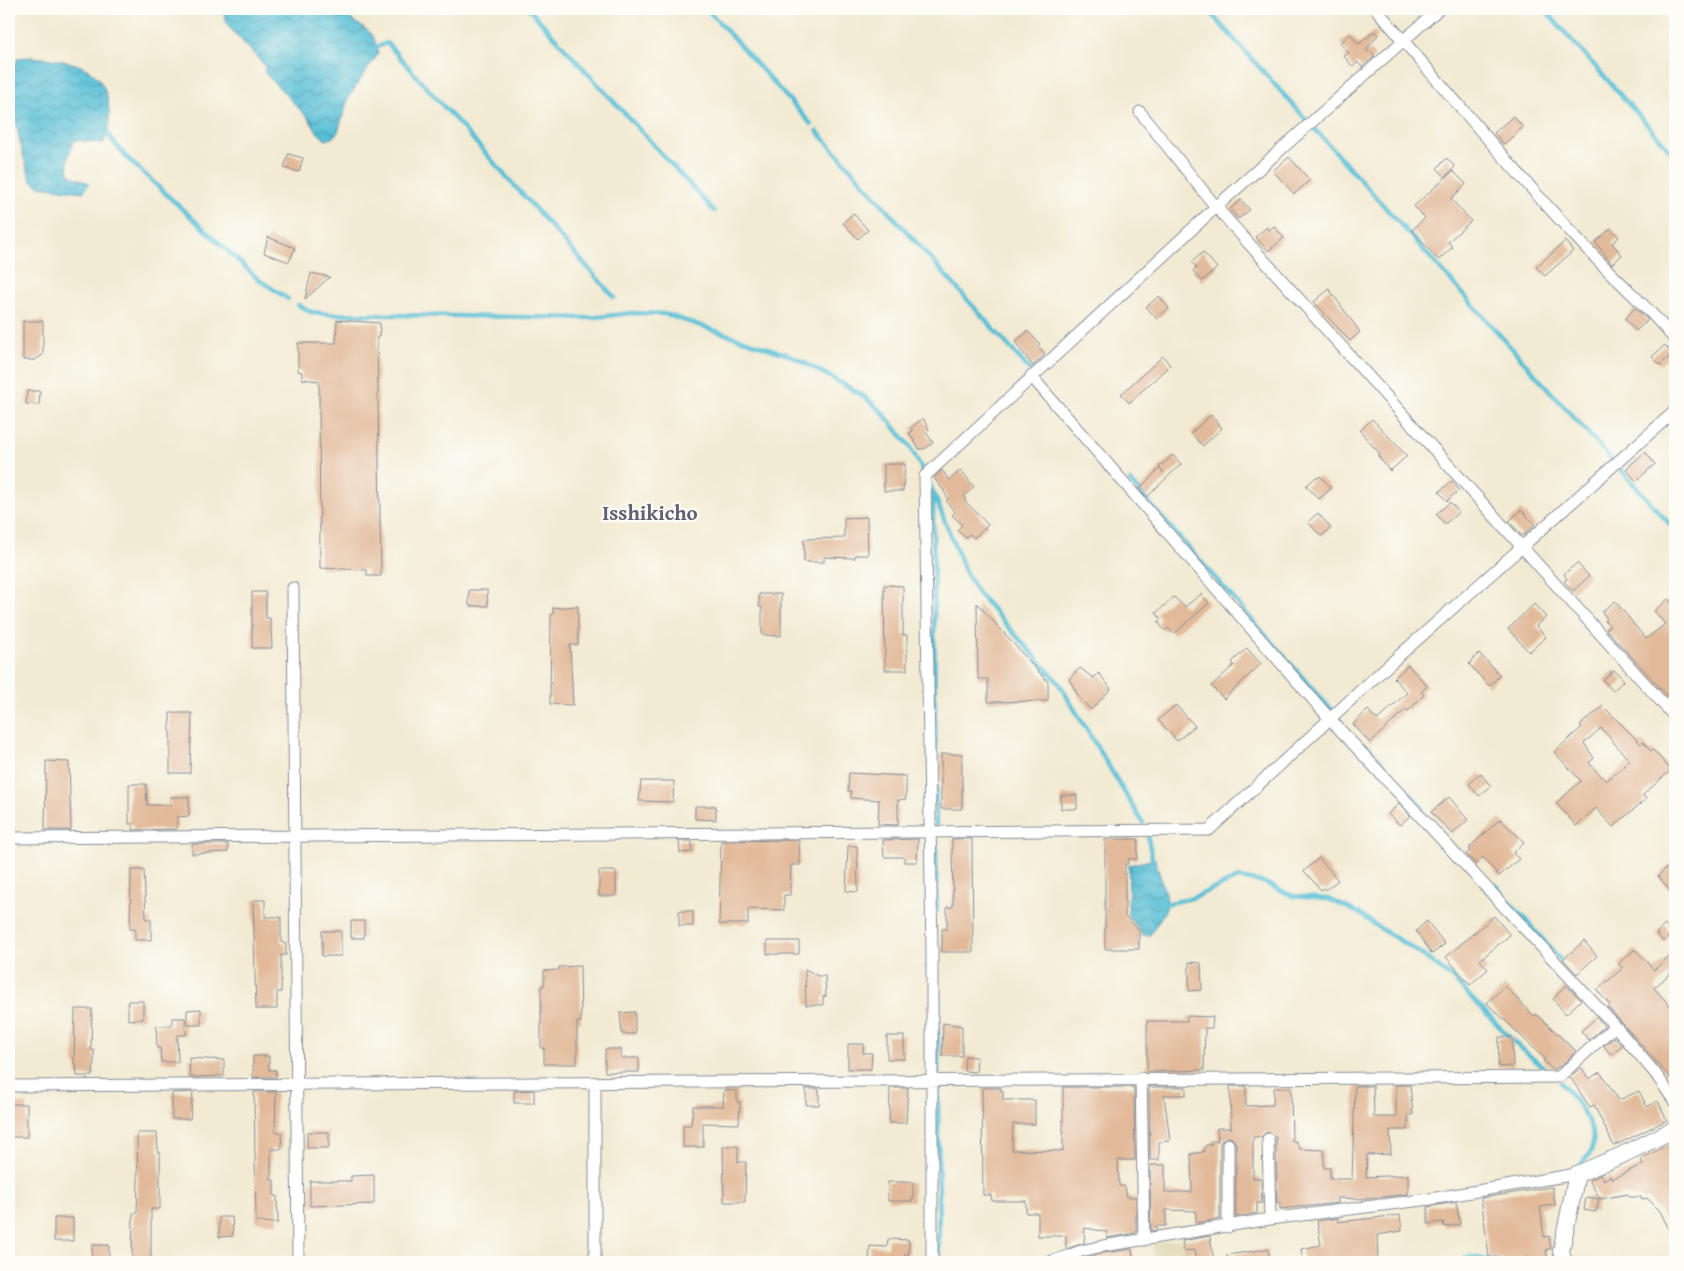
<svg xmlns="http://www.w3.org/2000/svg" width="1684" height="1271" viewBox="0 0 1684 1271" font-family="'Gentium Book Plus',serif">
  <defs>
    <pattern id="water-waves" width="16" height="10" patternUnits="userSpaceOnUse" patternTransform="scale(1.25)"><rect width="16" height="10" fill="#59bfd6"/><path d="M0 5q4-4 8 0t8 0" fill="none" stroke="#499cb1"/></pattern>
  </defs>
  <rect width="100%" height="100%" fill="#fdfcf7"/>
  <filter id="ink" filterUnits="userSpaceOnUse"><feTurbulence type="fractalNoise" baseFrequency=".02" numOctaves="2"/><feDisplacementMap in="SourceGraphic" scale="10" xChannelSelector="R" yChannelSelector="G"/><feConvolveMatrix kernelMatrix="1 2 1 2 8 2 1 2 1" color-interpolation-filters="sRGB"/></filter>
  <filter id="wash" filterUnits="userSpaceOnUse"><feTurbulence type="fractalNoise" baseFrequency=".0096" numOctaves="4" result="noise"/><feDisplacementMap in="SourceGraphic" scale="20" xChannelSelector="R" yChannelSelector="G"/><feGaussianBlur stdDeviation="1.12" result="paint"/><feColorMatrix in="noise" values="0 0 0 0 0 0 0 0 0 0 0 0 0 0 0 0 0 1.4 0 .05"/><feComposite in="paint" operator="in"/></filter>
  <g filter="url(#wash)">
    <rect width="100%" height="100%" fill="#f2ead2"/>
    <path fill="#e3dbba" d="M 1191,1238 L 1195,1262 L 1155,1262 L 1152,1243 Z"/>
    <path fill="#8cc77b" stroke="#547b6c" d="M 1186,1252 L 1188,1262 L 1163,1262 L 1162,1256 Z"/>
    <path fill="url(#water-waves)" stroke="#3a779a" d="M 222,9 L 341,9 C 358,32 373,21 378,54 L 348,98 L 338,132 L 332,138 L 325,140 L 317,132 L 309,119 L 265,73 L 265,66 L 228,26 Z
      M 32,57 C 70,61 106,63 109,110 C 109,123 110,131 103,143 L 75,140 C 69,151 65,162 70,175 L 89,183 L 83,192 L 39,186 L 31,180 C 21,152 4,85 18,58 Z
      M 1155,859 L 1167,900 L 1166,909 L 1150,935 L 1143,935 L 1128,916 L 1129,865 Z"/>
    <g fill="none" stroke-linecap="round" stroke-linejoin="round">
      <path stroke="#59bfd6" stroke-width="4.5" d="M 529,9 L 714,211
        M 707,9 L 811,124
        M 1207,9 L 1675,530
        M 1544,9 L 1675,156
        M 377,47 L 387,43 L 614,297
        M 9,89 L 18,89
        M 104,130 L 125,156 L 258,279 L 288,299
        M 817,131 L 1030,370
        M 298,305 L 311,312 L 328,314 L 588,318 L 632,313 L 665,314 L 792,356 L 843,384 L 865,397 L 882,412 L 909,445 L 922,469
        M 1130,481 L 1334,713
        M 929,482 L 965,571 L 977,592 L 1058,682 L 1143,823
        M 933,496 L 936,825
        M 1368,747 L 1422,807
        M 1148,838 L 1153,863
        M 936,842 L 937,912
        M 1494,884 L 1560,959
        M 1161,905 L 1192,898 L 1238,878 L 1263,882 L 1293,896 L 1328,899 L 1359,913 L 1378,927 L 1414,949 L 1450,976 L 1520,1048 L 1547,1070
        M 938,987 L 938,1073
        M 1561,1083 C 1573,1096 1597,1126 1593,1145 C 1592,1153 1584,1160 1580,1166
        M 938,1088 L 939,1262
        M 1037,1262 L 1050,1256
        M 1462,1262 L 1465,1258 L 1471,1257 L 1499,1262"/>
    </g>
    <g id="blocks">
      <path fill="#e2ba9a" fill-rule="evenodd" d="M 1374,31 L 1378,35 L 1366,50 L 1368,52 L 1370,50 L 1375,56 L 1362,67 L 1357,62 L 1353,67 L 1344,56 L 1349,53 L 1340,43 L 1350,34 L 1359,44 Z
        M 1513,116 L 1523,127 L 1504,144 L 1494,133 Z
        M 288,154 L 303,158 L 299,172 L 284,168 Z
        M 1289,157 L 1310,180 L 1294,194 L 1273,171 Z
        M 1447,158 L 1455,167 L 1445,177 L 1437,168 Z
        M 1453,171 L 1466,184 L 1451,199 L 1471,221 L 1448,242 L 1453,247 L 1438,260 L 1412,230 L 1425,218 L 1414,206 Z
        M 1241,200 L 1250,210 L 1238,219 L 1230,209 Z
        M 853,213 L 868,230 L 858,239 L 843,223 Z
        M 1274,226 L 1284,238 L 1268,251 L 1255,237 L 1267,227 L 1269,230 Z
        M 1611,228 L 1619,237 L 1612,243 L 1622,255 L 1612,264 L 1595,242 Z
        M 268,237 L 295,248 L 289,262 L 264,253 Z
        M 1565,241 L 1573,251 L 1545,276 L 1536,267 Z
        M 1203,252 L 1217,268 L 1202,281 L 1193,271 L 1197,268 L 1192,262 Z
        M 311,273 L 330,277 L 305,299 Z
        M 1329,289 L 1360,332 L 1350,341 L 1314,302 Z
        M 1159,296 L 1169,308 L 1157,319 L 1146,307 Z
        M 1635,308 L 1648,320 L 1636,331 L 1625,319 Z
        M 337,320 L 380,323 L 379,337 L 377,337 L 381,576 L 367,576 L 367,570 L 320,568 L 319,381 L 302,379 L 302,372 L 298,371 L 298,343 L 336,343 Z
        M 23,321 L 43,321 L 43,355 L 35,360 L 23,360 Z
        M 1028,331 L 1040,344 L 1038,346 L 1045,354 L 1033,366 L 1015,342 Z
        M 1665,345 L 1672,354 L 1660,365 L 1652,357 Z
        M 1163,356 L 1170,365 L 1129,403 L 1121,394 Z
        M 27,391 L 40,391 L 39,405 L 26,404 Z
        M 1211,415 L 1222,428 L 1203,446 L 1191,433 Z
        M 923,418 L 929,429 L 926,432 L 933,443 L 924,449 L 919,449 L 909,433 L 913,431 L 911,428 Z
        M 1372,419 L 1407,456 L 1390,471 L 1378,456 L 1380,454 L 1360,431 Z
        M 1645,452 L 1655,464 L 1636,481 L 1626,469 Z
        M 1173,455 L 1181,464 L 1147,497 L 1139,489 L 1160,468 L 1164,473 L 1159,467 Z
        M 884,464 L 905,464 L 903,491 L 884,491 Z
        M 942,470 L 949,480 L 961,470 L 974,487 L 964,496 L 966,499 L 964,500 L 988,525 L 974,538 L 969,534 L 965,538 L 957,530 L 962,525 L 952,515 L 955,512 L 946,501 L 948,499 L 944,491 L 934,478 Z
        M 1320,476 L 1331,488 L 1319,499 L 1306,486 L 1316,477 L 1318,478 Z
        M 1452,481 L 1459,490 L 1447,501 L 1439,492 Z
        M 1450,502 L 1459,512 L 1445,524 L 1436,514 Z
        M 1521,510 L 1535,525 L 1522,536 L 1509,521 Z
        M 1318,513 L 1331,528 L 1321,536 L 1308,522 Z
        M 867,517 L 868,555 L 855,555 L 855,558 L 824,557 L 824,562 L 804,562 L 804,539 L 844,538 L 844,518 Z
        M 1577,563 L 1589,576 L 1573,591 L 1564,581 L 1567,579 L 1564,574 Z
        M 884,585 L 903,586 L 903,635 L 907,635 L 907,670 L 885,670 Z
        M 469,590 L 487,590 L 488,606 L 469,606 Z
        M 252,592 L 266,592 L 266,618 L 270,618 L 271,627 L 272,648 L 252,648 Z
        M 759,594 L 781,594 L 781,636 L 762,635 L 762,607 L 759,607 Z
        M 1201,594 L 1209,603 L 1174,634 L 1168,628 L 1165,631 L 1158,622 L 1161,619 L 1156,613 L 1174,597 L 1185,607 Z
        M 1668,599 L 1675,607 L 1675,704 L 1606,629 L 1610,626 L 1605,621 L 1607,619 L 1602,612 L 1615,601 L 1646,639 L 1665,624 L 1654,611 Z
        M 977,603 L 1048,682 L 1048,701 L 988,702 L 988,679 L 978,679 Z
        M 1534,604 L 1546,617 L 1536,626 L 1546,637 L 1529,652 L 1508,629 Z
        M 578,606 L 578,645 L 570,645 L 573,705 L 550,704 L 551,614 L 553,614 L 553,608 Z
        M 1247,648 L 1261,664 L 1224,699 L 1211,686 L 1234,665 L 1232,662 Z
        M 1479,653 L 1500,675 L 1489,686 L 1469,664 Z
        M 1408,665 L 1427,686 L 1421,692 L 1424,695 L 1408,711 L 1406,709 L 1370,743 L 1353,724 L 1368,710 L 1377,720 L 1407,693 L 1394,678 Z
        M 1080,668 L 1093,678 L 1099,673 L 1111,689 L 1091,710 L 1079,697 L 1069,679 Z
        M 1614,670 L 1624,680 L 1613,691 L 1603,680 Z
        M 1176,705 L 1195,726 L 1177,741 L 1158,720 Z
        M 1603,706 L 1641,744 L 1643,742 L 1651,751 L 1653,750 L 1671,770 L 1643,795 L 1646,799 L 1613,827 L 1596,808 L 1576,826 L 1556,803 L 1581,781 L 1554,752 L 1582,727 L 1580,725 ZM 1601,728 L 1630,761 L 1606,781 L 1589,763 L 1594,758 L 1584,743 Z
        M 170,713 L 192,713 L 190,773 L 170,773 Z
        M 941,754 L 962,754 L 962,809 L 941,809 Z
        M 46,761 L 69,762 L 71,830 L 45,830 Z
        M 849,773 L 906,776 L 906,799 L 898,800 L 898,825 L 878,824 L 879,800 L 851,798 L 851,791 L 848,791 Z
        M 1480,773 L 1491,786 L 1479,796 L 1469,784 Z
        M 641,781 L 674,781 L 673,802 L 639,801 Z
        M 129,784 L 146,784 L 147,805 L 170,805 L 170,797 L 189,797 L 189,816 L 177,817 L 177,829 L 133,830 L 133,824 L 129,824 Z
        M 1061,795 L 1077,795 L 1077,809 L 1061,809 Z
        M 1449,797 L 1468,820 L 1452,834 L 1431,812 Z
        M 1399,804 L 1410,816 L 1400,825 L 1388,814 Z
        M 695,806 L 716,806 L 716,820 L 695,819 Z
        M 1500,819 L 1524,842 L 1513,853 L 1519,859 L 1499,876 L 1483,857 L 1476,864 L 1466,854 L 1471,850 L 1469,848 Z
        M 918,839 L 917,862 L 904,862 L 904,857 L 884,857 L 883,840 Z
        M 952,839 L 972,839 L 973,952 L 942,952 L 942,929 L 947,929 L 947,907 L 953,907 Z
        M 1105,839 L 1138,839 L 1137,859 L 1128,859 L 1128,864 L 1125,864 L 1125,916 L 1139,930 L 1139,949 L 1105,949 Z
        M 799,840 L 800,865 L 791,865 L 790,895 L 784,895 L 784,910 L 748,909 L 748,924 L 719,924 L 721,841 Z
        M 679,841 L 692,841 L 692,852 L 680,853 Z
        M 192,844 L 228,844 L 228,852 L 192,854 Z
        M 848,846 L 857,846 L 858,892 L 846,891 Z
        M 1319,858 L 1338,880 L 1326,890 L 1324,888 L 1321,890 L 1304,871 Z
        M 1669,865 L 1675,871 L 1675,897 L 1658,876 Z
        M 131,870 L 144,870 L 146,919 L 151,919 L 151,940 L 135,940 L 135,929 L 130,929 Z
        M 599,871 L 616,871 L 616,896 L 599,896 Z
        M 253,900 L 265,900 L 265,917 L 281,917 L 281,942 L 286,944 L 286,955 L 281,955 L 281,992 L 277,992 L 277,1009 L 256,1009 Z
        M 679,911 L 693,911 L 693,926 L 679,926 Z
        M 1494,916 L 1510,935 L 1480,960 L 1488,969 L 1470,985 L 1446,957 Z
        M 351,921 L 364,921 L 364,938 L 351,938 Z
        M 1427,921 L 1445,944 L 1432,954 L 1416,931 Z
        M 1665,925 L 1672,934 L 1663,942 L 1656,933 Z
        M 322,931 L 341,931 L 341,956 L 322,956 Z
        M 767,941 L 799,941 L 799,954 L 767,954 Z
        M 1584,941 L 1597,956 L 1577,974 L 1563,959 Z
        M 1634,950 L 1636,950 L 1654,970 L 1675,951 L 1675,969 L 1654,988 L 1675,1011 L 1675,1083 L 1608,1007 L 1610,1005 L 1597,990 L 1623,968 L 1618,964 Z
        M 1189,962 L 1201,963 L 1202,990 L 1189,991 Z
        M 580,966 L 581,1022 L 577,1022 L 577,1064 L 544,1064 L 544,1048 L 541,1048 L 541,986 L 544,986 L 544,971 L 559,970 L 559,967 Z
        M 805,969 L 818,976 L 825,976 L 826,996 L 823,997 L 823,1005 L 806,1005 Z
        M 1566,985 L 1581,1000 L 1566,1014 L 1553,999 Z
        M 1505,986 L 1534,1016 L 1536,1014 L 1576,1051 L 1562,1065 L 1553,1070 L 1543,1060 L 1545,1059 L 1487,1003 Z
        M 128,1001 L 143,1001 L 143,1019 L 128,1020 Z
        M 75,1009 L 92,1009 L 91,1050 L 94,1050 L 94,1067 L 92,1076 L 77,1076 L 76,1064 L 74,1064 Z
        M 201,1009 L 201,1025 L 187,1025 L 187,1010 Z
        M 635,1012 L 635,1034 L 622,1034 L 620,1013 Z
        M 1187,1016 L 1213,1017 L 1212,1028 L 1205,1028 L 1204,1070 L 1147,1072 L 1147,1021 L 1187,1021 Z
        M 1597,1017 L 1604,1026 L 1589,1040 L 1581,1031 Z
        M 172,1018 L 185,1018 L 186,1035 L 177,1035 L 178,1062 L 161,1062 L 160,1048 L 157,1048 L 156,1026 L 172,1025 Z
        M 943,1023 L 962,1026 L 962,1056 L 942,1056 Z
        M 887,1036 L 904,1036 L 904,1059 L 887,1059 Z
        M 1499,1037 L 1512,1037 L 1513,1066 L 1498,1067 Z
        M 1614,1037 L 1622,1046 L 1611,1055 L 1604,1046 Z
        M 848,1044 L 864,1044 L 863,1053 L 872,1053 L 871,1069 L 848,1069 Z
        M 605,1049 L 621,1049 L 621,1058 L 639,1058 L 639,1072 L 605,1072 Z
        M 253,1056 L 269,1056 L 269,1070 L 276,1070 L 276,1077 L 253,1077 Z
        M 965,1056 L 977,1057 L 976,1072 L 964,1071 Z
        M 189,1058 L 224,1060 L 224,1076 L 190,1077 Z
        M 1581,1067 L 1589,1079 L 1600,1072 L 1619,1100 L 1639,1091 L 1647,1107 L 1658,1101 L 1667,1120 L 1614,1146 L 1594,1105 L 1590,1107 L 1570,1077 Z
        M 1396,1085 L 1410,1085 L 1413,1115 L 1408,1115 L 1408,1130 L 1390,1130 L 1391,1154 L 1367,1155 L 1366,1177 L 1408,1175 L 1408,1194 L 1366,1199 L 1338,1198 L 1338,1203 L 1280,1209 L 1280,1203 L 1277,1203 L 1276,1137 L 1267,1132 L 1261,1137 L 1253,1137 L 1253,1178 L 1261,1178 L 1262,1203 L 1257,1203 L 1257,1213 L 1236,1217 L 1236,1144 L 1232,1138 L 1228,1137 L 1222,1140 L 1220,1144 L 1220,1219 L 1196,1223 L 1196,1211 L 1166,1210 L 1166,1226 L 1156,1226 L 1157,1230 L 1151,1231 L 1150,1165 L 1165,1165 L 1165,1192 L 1192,1192 L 1191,1154 L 1203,1152 L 1206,1145 L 1211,1145 L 1211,1141 L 1218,1141 L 1217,1128 L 1231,1128 L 1230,1086 L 1246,1086 L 1246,1106 L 1273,1105 L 1274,1088 L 1291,1088 L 1292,1141 L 1296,1141 L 1300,1149 L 1324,1150 L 1324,1168 L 1330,1168 L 1330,1179 L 1352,1179 L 1355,1086 L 1373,1086 L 1374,1117 L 1396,1117 Z
        M 1063,1087 L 1134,1087 L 1135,1160 L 1118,1160 L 1119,1186 L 1125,1186 L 1127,1197 L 1136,1197 L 1136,1233 L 1107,1238 L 1107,1232 L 1085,1228 L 1084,1243 L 1066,1249 L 1066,1236 L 1038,1236 L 1038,1213 L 1026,1213 L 1026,1201 L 992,1201 L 991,1195 L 983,1195 L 982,1088 L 1001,1088 L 1001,1091 L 1003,1091 L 1003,1100 L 1035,1100 L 1035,1124 L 1013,1124 L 1012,1150 L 1063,1151 Z
        M 1149,1087 L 1186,1087 L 1186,1095 L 1164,1095 L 1170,1141 L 1159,1142 L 1159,1160 L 1150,1160 Z
        M 890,1088 L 908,1088 L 906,1123 L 889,1123 Z
        M 806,1089 L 819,1089 L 819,1105 L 806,1105 Z
        M 534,1090 L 534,1103 L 514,1103 L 514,1091 Z
        M 724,1090 L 737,1091 L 737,1102 L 740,1102 L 739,1124 L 703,1123 L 703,1147 L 683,1147 L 683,1125 L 691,1125 L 693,1106 L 723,1106 Z
        M 193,1092 L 190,1119 L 172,1119 L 172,1093 Z
        M 254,1092 L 276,1092 L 275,1132 L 281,1132 L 282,1149 L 271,1149 L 271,1180 L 274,1180 L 274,1196 L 277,1196 L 278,1223 L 256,1222 Z
        M 9,1104 L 27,1104 L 27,1137 L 9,1137 Z
        M 307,1132 L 329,1132 L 329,1148 L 307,1148 Z
        M 137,1133 L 157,1133 L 158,1152 L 160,1152 L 160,1209 L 151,1209 L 151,1262 L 133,1262 L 132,1254 L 133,1213 L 137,1213 L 138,1181 Z
        M 1675,1141 L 1675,1242 L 1660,1211 L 1647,1198 L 1642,1200 L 1641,1197 L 1629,1197 L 1628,1194 L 1600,1199 L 1589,1180 L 1601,1175 L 1604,1180 L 1610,1176 L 1612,1179 L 1643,1164 L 1641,1159 Z
        M 723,1146 L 738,1146 L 738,1162 L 746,1162 L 745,1202 L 724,1202 Z
        M 374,1175 L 374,1204 L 310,1206 L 310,1181 L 351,1181 L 351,1176 Z
        M 888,1182 L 913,1182 L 913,1201 L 888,1201 Z
        M 1552,1187 L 1555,1205 L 1540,1207 L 1544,1237 L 1549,1236 L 1551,1249 L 1546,1249 L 1548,1262 L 1532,1262 L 1531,1257 L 1510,1260 L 1489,1257 L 1481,1198 Z
        M 1586,1197 L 1599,1199 L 1596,1212 L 1584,1210 Z
        M 1456,1202 L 1460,1224 L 1444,1227 L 1443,1222 L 1428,1224 L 1428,1207 Z
        M 1400,1215 L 1402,1231 L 1377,1235 L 1378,1260 L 1357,1262 L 1303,1262 L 1301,1249 L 1321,1245 L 1317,1221 L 1338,1218 L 1338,1222 Z
        M 219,1217 L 232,1217 L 233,1236 L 219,1237 Z
        M 54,1218 L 73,1218 L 73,1241 L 54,1241 Z
        M 1210,1236 L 1214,1262 L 1196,1262 L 1194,1250 L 1184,1251 L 1182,1241 Z
        M 888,1239 L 909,1240 L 909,1254 L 905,1254 L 904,1262 L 869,1262 L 870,1246 L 887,1247 Z
        M 92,1245 L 109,1245 L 109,1262 L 92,1262 Z
        M 1132,1249 L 1134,1262 L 1072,1262 L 1104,1253 Z
        M 1268,1249 L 1270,1262 L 1227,1262 L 1227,1255 Z"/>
    </g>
  </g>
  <g filter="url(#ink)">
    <use href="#blocks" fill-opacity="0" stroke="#868c98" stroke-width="1"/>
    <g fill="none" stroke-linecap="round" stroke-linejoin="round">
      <g stroke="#868c98" stroke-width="13">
        <path id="street" d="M 1376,9 C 1447,91 1516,174 1591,253 C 1619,283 1650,308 1675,340
          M 1140,112 L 1216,207 L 1675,717
          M 1031,376 L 1330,719 L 1615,1026 L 1655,1073 L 1675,1102
          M 293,588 L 298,1262
          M 9,838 L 1209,830 L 1383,670 L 1675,411
          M 1141,1078 L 1144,1240
          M 595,1084 L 595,1262
          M 9,1086 L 1559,1077 L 1615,1026
          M 1268,1139 L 1270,1219
          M 1228,1144 L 1228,1227
          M 932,1262 L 932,954 L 925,476 L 1216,207 L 1439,9
          M 1051,1262 L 1081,1251 L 1103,1246 L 1270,1219 L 1430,1199 L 1577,1174"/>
      </g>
      <g stroke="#868c98" stroke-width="18">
        <path id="secondary" d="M 1564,1262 L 1561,1251 L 1577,1174 L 1620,1156 L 1675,1129"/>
      </g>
      <use href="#street" stroke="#fff" stroke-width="11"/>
      <use href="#secondary" stroke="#fff" stroke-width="16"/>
    </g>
  </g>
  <g text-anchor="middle" stroke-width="4.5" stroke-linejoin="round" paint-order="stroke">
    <g font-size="21" font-weight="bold" fill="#616073" stroke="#fdfcf7">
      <text x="650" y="520">Isshikicho</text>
    </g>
  </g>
  <rect width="1684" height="1271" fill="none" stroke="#fdfcf7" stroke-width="30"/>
</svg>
